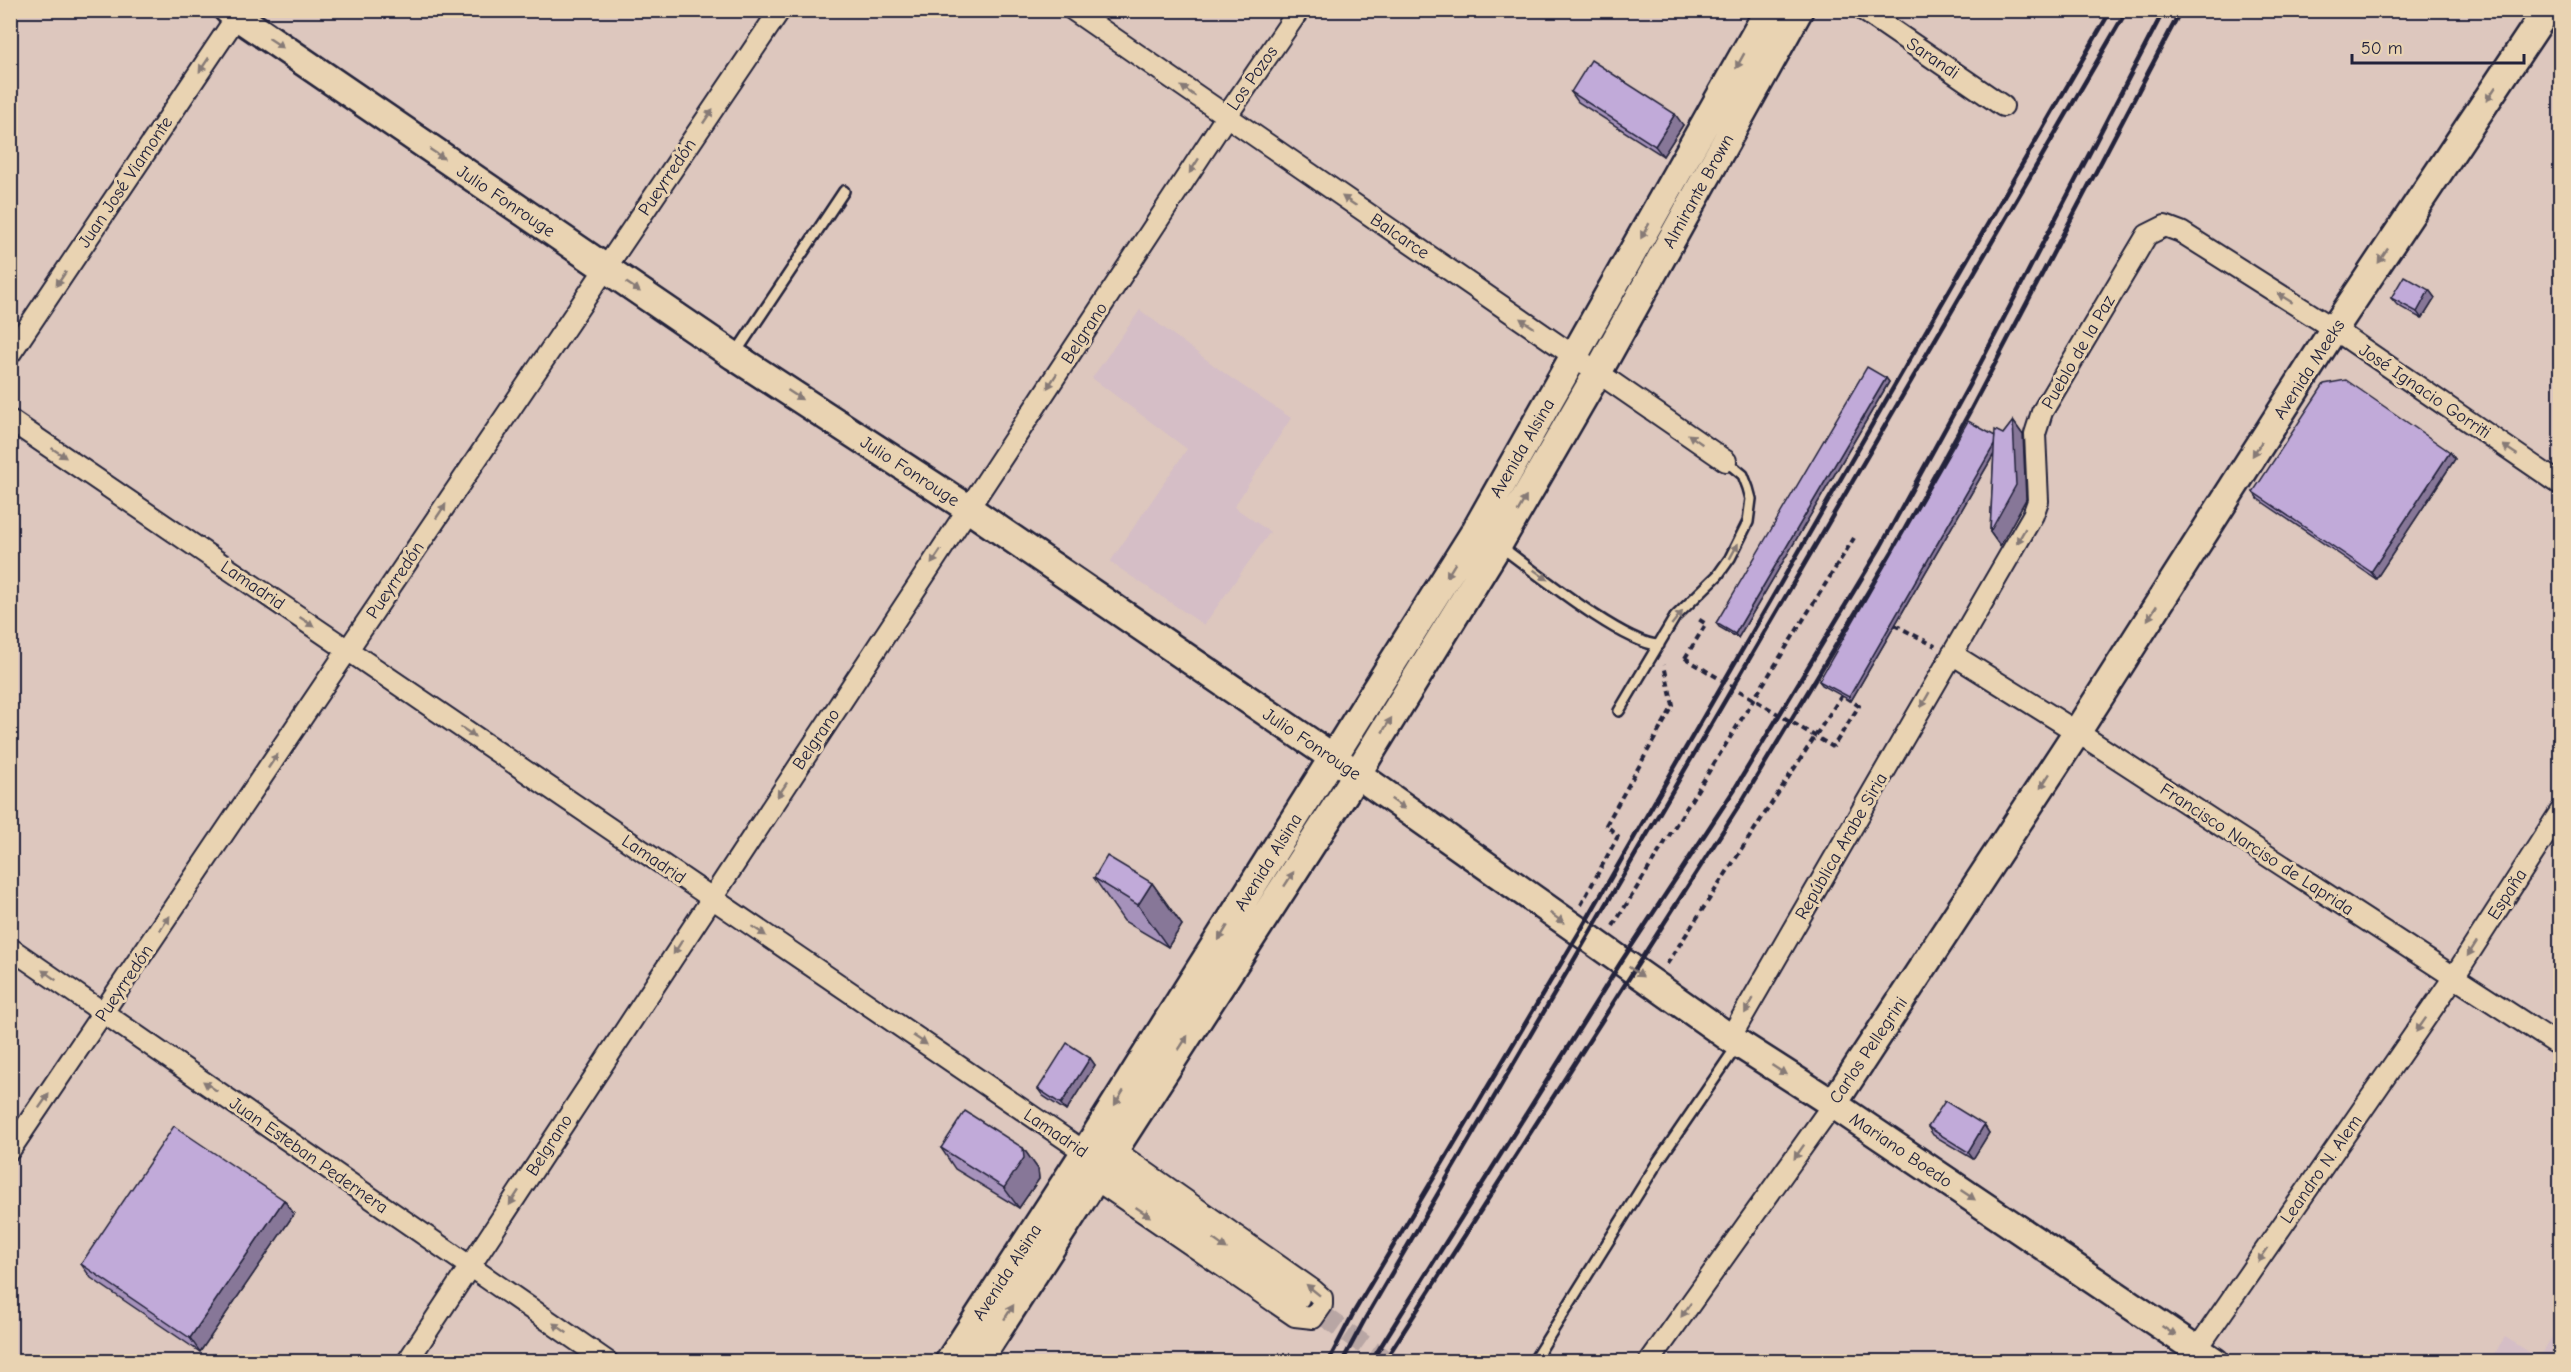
<svg xmlns="http://www.w3.org/2000/svg" width="2571" height="1372" viewBox="0 0 2571 1372" font-family="'Comic Neue',sans-serif">
  <rect width="100%" height="100%" fill="#ddc7be"/>
  <filter id="ink" filterUnits="userSpaceOnUse"><feTurbulence type="fractalNoise" baseFrequency=".0167" numOctaves="2"/><feDisplacementMap in="SourceGraphic" scale="12" xChannelSelector="R" yChannelSelector="G"/><feConvolveMatrix kernelMatrix="1 2 1 2 8 2 1 2 1" color-interpolation-filters="sRGB"/></filter>
  <g filter="url(#ink)">
    <path fill="#d5bec6" d="M 1140,310 L 1231,378 L 1291,418 L 1234,507 L 1270,532 L 1204,625 L 1110,562 L 1187,449 L 1092,378 Z
      M 2560,1324 L 2560,1361 L 2489,1361 L 2505,1337 L 2539,1358 Z"/>
    <g fill="none" stroke-linecap="round" stroke-linejoin="round">
      <path stroke="#b8a6a4" stroke-width="20" stroke-dasharray="20 10" stroke-linecap="butt" d="M 1299,1298 L 1388,1362"/>
      <g stroke="#22223b" stroke-width="14">
        <path id="lane" d="M 735,354 L 844,191
          M 1500,546 C 1533,570 1623,644 1659,645
          M 1619,711 L 1675,617 L 1718,575 L 1730,558 L 1748,522 L 1751,499 L 1748,488 L 1743,475 L 1726,461
          M 1533,1362 L 1659,1160 L 1737,1046"/>
      </g>
      <g stroke="#22223b" stroke-width="24">
        <path id="street" d="M 1073,10 L 1726,461
          M 1863,10 L 2003,106
          M 10,354 L 241,10
          M 10,420 L 1299,1298
          M 1952,654 L 2077,732 L 2560,1046
          M 10,948 L 608,1362
          M 1730,1038 L 2033,515 L 2038,501 L 2035,434 L 2042,412 L 2147,235 L 2165,226 L 2181,232 L 2334,329 L 2560,484
          M 10,1150 L 780,10
          M 1095,1179 L 1295,1316 L 1313,1318 L 1322,1305 L 1322,1298 L 1313,1290 L 1114,1150
          M 407,1362 L 1226,117 L 1299,10
          M 1649,1362 L 1833,1104
          M 2188,1362 L 2454,977 L 2560,812"/>
      </g>
      <g stroke="#22223b" stroke-width="32">
        <path id="secondary" d="M 228,10 L 734,356 L 969,509 L 1357,774 L 1730,1038 L 1833,1104 L 2215,1362
          M 1833,1104 L 2077,732 L 2334,329 L 2547,10
          M 949,1362 L 1085,1152 L 1476,530 L 1769,10
          M 977,1362 L 1357,774 L 1498,545 L 1598,372 L 1799,10"/>
      </g>
      <path stroke="#22223b" stroke-width="4" stroke-dasharray="6 4.5" stroke-linecap="butt" d="M 1895,625 L 1935,646
        M 1685,658 L 1706,624 L 1697,618
        M 1581,905 L 1618,836 L 1606,825 L 1673,706 L 1664,665
        M 1613,926 L 1854,538
        M 1667,964 L 1842,695 L 1859,706 L 1833,747"/>
      <use href="#lane" stroke="#e9d3b2" stroke-width="9"/>
      <use href="#street" stroke="#e9d3b2" stroke-width="20"/>
      <use href="#secondary" stroke="#e9d3b2" stroke-width="27"/>
      <path stroke="#22223b" stroke-width="4.5" d="M 1328,1362 L 1354,1312 L 1579,933 L 2111,10
        M 1342,1362 L 1365,1319 L 2127,10
        M 1371,1362 L 1621,962 L 1734,790 L 1881,546 L 1968,387 L 2164,10
        M 1384,1362 L 1744,798 L 1892,552 L 1969,413 L 2181,10"/>
      <path stroke="#22223b" stroke-width="4" stroke-dasharray="6 4.5" stroke-linecap="butt" d="M 1685,658 L 1833,747"/>
    </g>
    <path fill="#a692bb" stroke="#22223b" stroke-width="1.5" d="M 1571,92 L 1683,125 L 1663,156 L 1578,102 Z
      M 2429,290 L 2435,298 L 2422,319 L 2397,305 L 2391,298 Z
      M 1886,378 L 1889,382 L 1738,638 L 1719,627 L 1716,623 Z
      M 2013,421 L 2023,435 L 2026,499 L 2000,546 L 1990,532 L 1994,454 L 1851,701 L 1822,685 L 1819,681 L 1995,436 L 2003,434 Z
      M 2450,452 L 2455,459 L 2376,579 L 2258,499 L 2253,492 Z
      M 1094,878 L 1152,883 L 1182,925 L 1168,947 L 1124,921 Z
      M 1090,1058 L 1095,1065 L 1066,1111 L 1043,1096 L 1038,1089 Z
      M 1984,1125 L 1989,1133 L 1973,1159 L 1933,1135 L 1928,1127 Z
      M 941,1148 L 1023,1148 L 1038,1169 L 1039,1179 L 1019,1208 L 955,1169 Z
      M 284,1200 L 294,1214 L 200,1352 L 91,1278 L 81,1264 Z"/>
    <path fill="#877798" stroke="#22223b" stroke-width="1.5" d="M 1675,114 L 1683,125 L 1663,156 L 1655,146 Z
      M 2429,290 L 2435,298 L 2422,319 L 2417,312 Z
      M 1886,378 L 1889,382 L 1738,638 L 1735,634 Z
      M 2013,421 L 2023,435 L 2026,499 L 2000,546 L 1990,532 Z
      M 1998,438 L 2001,442 L 1851,701 L 1849,697 Z
      M 2450,452 L 2455,459 L 2376,579 L 2371,572 Z
      M 1152,883 L 1182,925 L 1168,947 L 1138,905 Z
      M 1090,1058 L 1095,1065 L 1066,1111 L 1061,1104 Z
      M 1984,1125 L 1989,1133 L 1973,1159 L 1968,1152 Z
      M 1023,1148 L 1038,1169 L 1039,1179 L 1019,1208 L 1004,1188 Z
      M 284,1200 L 294,1214 L 200,1352 L 190,1338 Z"/>
    <path fill="#c1aad9" stroke="#22223b" stroke-width="1.5" d="M 1591,60 L 1675,114 L 1655,146 L 1571,92 Z
      M 2404,276 L 2429,290 L 2417,312 L 2391,298 Z
      M 1867,367 L 1886,378 L 1735,634 L 1716,623 Z
      M 2346,380 L 2450,452 L 2371,572 L 2253,492 L 2324,384 Z
      M 1968,421 L 1995,436 L 1994,445 L 1849,697 L 1819,681 Z
      M 2013,421 L 2016,485 L 1990,532 L 1995,430 L 2003,434 Z
      M 1107,856 L 1152,883 L 1138,905 L 1094,878 Z
      M 1067,1043 L 1090,1058 L 1061,1104 L 1038,1089 Z
      M 1945,1101 L 1984,1125 L 1968,1152 L 1928,1127 Z
      M 965,1111 L 1023,1148 L 1024,1158 L 1004,1188 L 941,1148 Z
      M 174,1126 L 284,1200 L 190,1338 L 81,1264 Z"/>
    <defs><path id="oneway-solid" d="M-6-.8H1V-3.2L6.5 0L1 3.2V.8H-6Z" transform="scale(1.5)"/></defs>
    <g fill="#867a76">
      <use href="#oneway-solid" transform="translate(276 43) rotate(34)"/>
      <use href="#oneway-solid" transform="translate(1740 61) rotate(119)"/>
      <use href="#oneway-solid" transform="translate(204 65) rotate(124)"/>
      <use href="#oneway-solid" transform="translate(1188 91) rotate(-145)"/>
      <use href="#oneway-solid" transform="translate(2491 94) rotate(124)"/>
      <use href="#oneway-solid" transform="translate(708 116) rotate(-56)"/>
      <use href="#oneway-solid" transform="translate(437 154) rotate(34)"/>
      <use href="#oneway-solid" transform="translate(1194 166) rotate(123)"/>
      <use href="#oneway-solid" transform="translate(1349 201) rotate(-146)"/>
      <use href="#oneway-solid" transform="translate(1645 231) rotate(119)"/>
      <use href="#oneway-solid" transform="translate(2383 256) rotate(124)"/>
      <use href="#oneway-solid" transform="translate(61 279) rotate(124)"/>
      <use href="#oneway-solid" transform="translate(633 287) rotate(34)"/>
      <use href="#oneway-solid" transform="translate(2285 298) rotate(-148)"/>
      <use href="#oneway-solid" transform="translate(1527 323) rotate(-146)"/>
      <use href="#oneway-solid" transform="translate(1052 381) rotate(123)"/>
      <use href="#oneway-solid" transform="translate(795 395) rotate(33)"/>
      <use href="#oneway-solid" transform="translate(1695 439) rotate(-145)"/>
      <use href="#oneway-solid" transform="translate(2257 449) rotate(123)"/>
      <use href="#oneway-solid" transform="translate(2510 450) rotate(-146)"/>
      <use href="#oneway-solid" transform="translate(59 453) rotate(34)"/>
      <use href="#oneway-solid" transform="translate(1522 504) rotate(-60)"/>
      <use href="#oneway-solid" transform="translate(441 511) rotate(-56)"/>
      <use href="#oneway-solid" transform="translate(2021 536) rotate(120)"/>
      <use href="#oneway-solid" transform="translate(1734 551) rotate(-61)"/>
      <use href="#oneway-solid" transform="translate(936 557) rotate(124)"/>
      <use href="#oneway-solid" transform="translate(1451 570) rotate(122)"/>
      <use href="#oneway-solid" transform="translate(1541 575) rotate(35)"/>
      <use href="#oneway-solid" transform="translate(2152 613) rotate(123)"/>
      <use href="#oneway-solid" transform="translate(1677 618) rotate(-51)"/>
      <use href="#oneway-solid" transform="translate(307 622) rotate(34)"/>
      <use href="#oneway-solid" transform="translate(1925 700) rotate(120)"/>
      <use href="#oneway-solid" transform="translate(1387 725) rotate(-58)"/>
      <use href="#oneway-solid" transform="translate(468 732) rotate(34)"/>
      <use href="#oneway-solid" transform="translate(273 761) rotate(-56)"/>
      <use href="#oneway-solid" transform="translate(2045 781) rotate(123)"/>
      <use href="#oneway-solid" transform="translate(782 790) rotate(124)"/>
      <use href="#oneway-solid" transform="translate(1398 804) rotate(36)"/>
      <use href="#oneway-solid" transform="translate(1289 879) rotate(-57)"/>
      <use href="#oneway-solid" transform="translate(1557 918) rotate(36)"/>
      <use href="#oneway-solid" transform="translate(165 923) rotate(-56)"/>
      <use href="#oneway-solid" transform="translate(759 931) rotate(34)"/>
      <use href="#oneway-solid" transform="translate(1223 933) rotate(122)"/>
      <use href="#oneway-solid" transform="translate(678 947) rotate(123)"/>
      <use href="#oneway-solid" transform="translate(2472 949) rotate(123)"/>
      <use href="#oneway-solid" transform="translate(1636 972) rotate(35)"/>
      <use href="#oneway-solid" transform="translate(49 975) rotate(-145)"/>
      <use href="#oneway-solid" transform="translate(1749 1006) rotate(120)"/>
      <use href="#oneway-solid" transform="translate(2421 1025) rotate(125)"/>
      <use href="#oneway-solid" transform="translate(920 1040) rotate(34)"/>
      <use href="#oneway-solid" transform="translate(1183 1043) rotate(-57)"/>
      <use href="#oneway-solid" transform="translate(1779 1070) rotate(33)"/>
      <use href="#oneway-solid" transform="translate(210 1086) rotate(-145)"/>
      <use href="#oneway-solid" transform="translate(1119 1098) rotate(122)"/>
      <use href="#oneway-solid" transform="translate(44 1101) rotate(-55)"/>
      <use href="#oneway-solid" transform="translate(1799 1152) rotate(125)"/>
      <use href="#oneway-solid" transform="translate(1968 1195) rotate(34)"/>
      <use href="#oneway-solid" transform="translate(514 1198) rotate(123)"/>
      <use href="#oneway-solid" transform="translate(1143 1212) rotate(34)"/>
      <use href="#oneway-solid" transform="translate(1220 1244) rotate(35)"/>
      <use href="#oneway-solid" transform="translate(2263 1255) rotate(125)"/>
      <use href="#oneway-solid" transform="translate(1313 1290) rotate(-141)"/>
      <use href="#oneway-solid" transform="translate(1686 1310) rotate(125)"/>
      <use href="#oneway-solid" transform="translate(1009 1312) rotate(-57)"/>
      <use href="#oneway-solid" transform="translate(560 1328) rotate(-145)"/>
      <use href="#oneway-solid" transform="translate(2169 1331) rotate(34)"/>
    </g>
  </g>
  <g text-anchor="middle" stroke-width="6" stroke-linejoin="round" paint-order="stroke">
    <g font-size="18" fill="#22223b" stroke="#e9d3b2">
      <text transform="translate(1933 58) rotate(34)" y="6">Sarandi</text>
      <text transform="translate(1252 78) rotate(-55)" y="6">Los Pozos</text>
      <text transform="translate(667 177) rotate(-56)" y="6">Pueyrredón</text>
      <text transform="translate(125 182) rotate(-56)" y="6">Juan José Viamonte</text>
      <text transform="translate(1698 191) rotate(-61)" y="6">Almirante Brown</text>
      <text transform="translate(506 201) rotate(34)" y="6">Julio Fonrouge</text>
      <text transform="translate(1400 236) rotate(34)" y="6">Balcarce</text>
      <text transform="translate(1084 333) rotate(-57)" y="6">Belgrano</text>
      <text transform="translate(2078 352) rotate(-60)" y="6">Pueblo de la Paz</text>
      <text transform="translate(2309 369) rotate(-57)" y="6">Avenida Meeks</text>
      <text transform="translate(2425 391) rotate(34)" y="6">José Ignacio Gorriti</text>
      <text transform="translate(1522 448) rotate(-60)" y="6">Avenida Alsina</text>
      <text transform="translate(910 471) rotate(33)" y="6">Julio Fonrouge</text>
      <text transform="translate(395 580) rotate(-56)" y="6">Pueyrredón</text>
      <text transform="translate(253 585) rotate(34)" y="6">Lamadrid</text>
      <text transform="translate(816 739) rotate(-56)" y="6">Belgrano</text>
      <text transform="translate(1312 744) rotate(34)" y="6">Julio Fonrouge</text>
      <text transform="translate(1841 846) rotate(-60)" y="6">República Arabe Siria</text>
      <text transform="translate(2257 849) rotate(33)" y="6">Francisco Narciso de Laprida</text>
      <text transform="translate(654 859) rotate(34)" y="6">Lamadrid</text>
      <text transform="translate(1268 862) rotate(-58)" y="6">Avenida Alsina</text>
      <text transform="translate(2507 894) rotate(-57)" y="6">España</text>
      <text transform="translate(124 983) rotate(-56)" y="6">Pueyrredón</text>
      <text transform="translate(1868 1050) rotate(-56)" y="6">Carlos Pellegrini</text>
      <text transform="translate(1056 1133) rotate(34)" y="6">Lamadrid</text>
      <text transform="translate(549 1145) rotate(-57)" y="6">Belgrano</text>
      <text transform="translate(1901 1150) rotate(34)" y="6">Mariano Boedo</text>
      <text transform="translate(309 1155) rotate(35)" y="6">Juan Esteban Pedernera</text>
      <text transform="translate(2321 1169) rotate(-55)" y="6">Leandro N. Alem</text>
      <text transform="translate(1007 1272) rotate(-57)" y="6">Avenida Alsina</text>
    </g>
  </g>
  <rect width="2571" height="1372" fill="none" stroke="#e9d3b2" stroke-width="36"/>
  <rect x="18" y="18" width="2535" height="1336" fill="none" stroke="#22223b" stroke-width="2" filter="url(#ink)"/>
  <path d="M2352 54v9h172v-9" fill="none" stroke="#22223b" stroke-width="3"/>
  <text x="2361" y="54" font-size="18" fill="#22223b" stroke="#e9d3b2" stroke-width="4.5" paint-order="stroke">50 m</text>
</svg>
